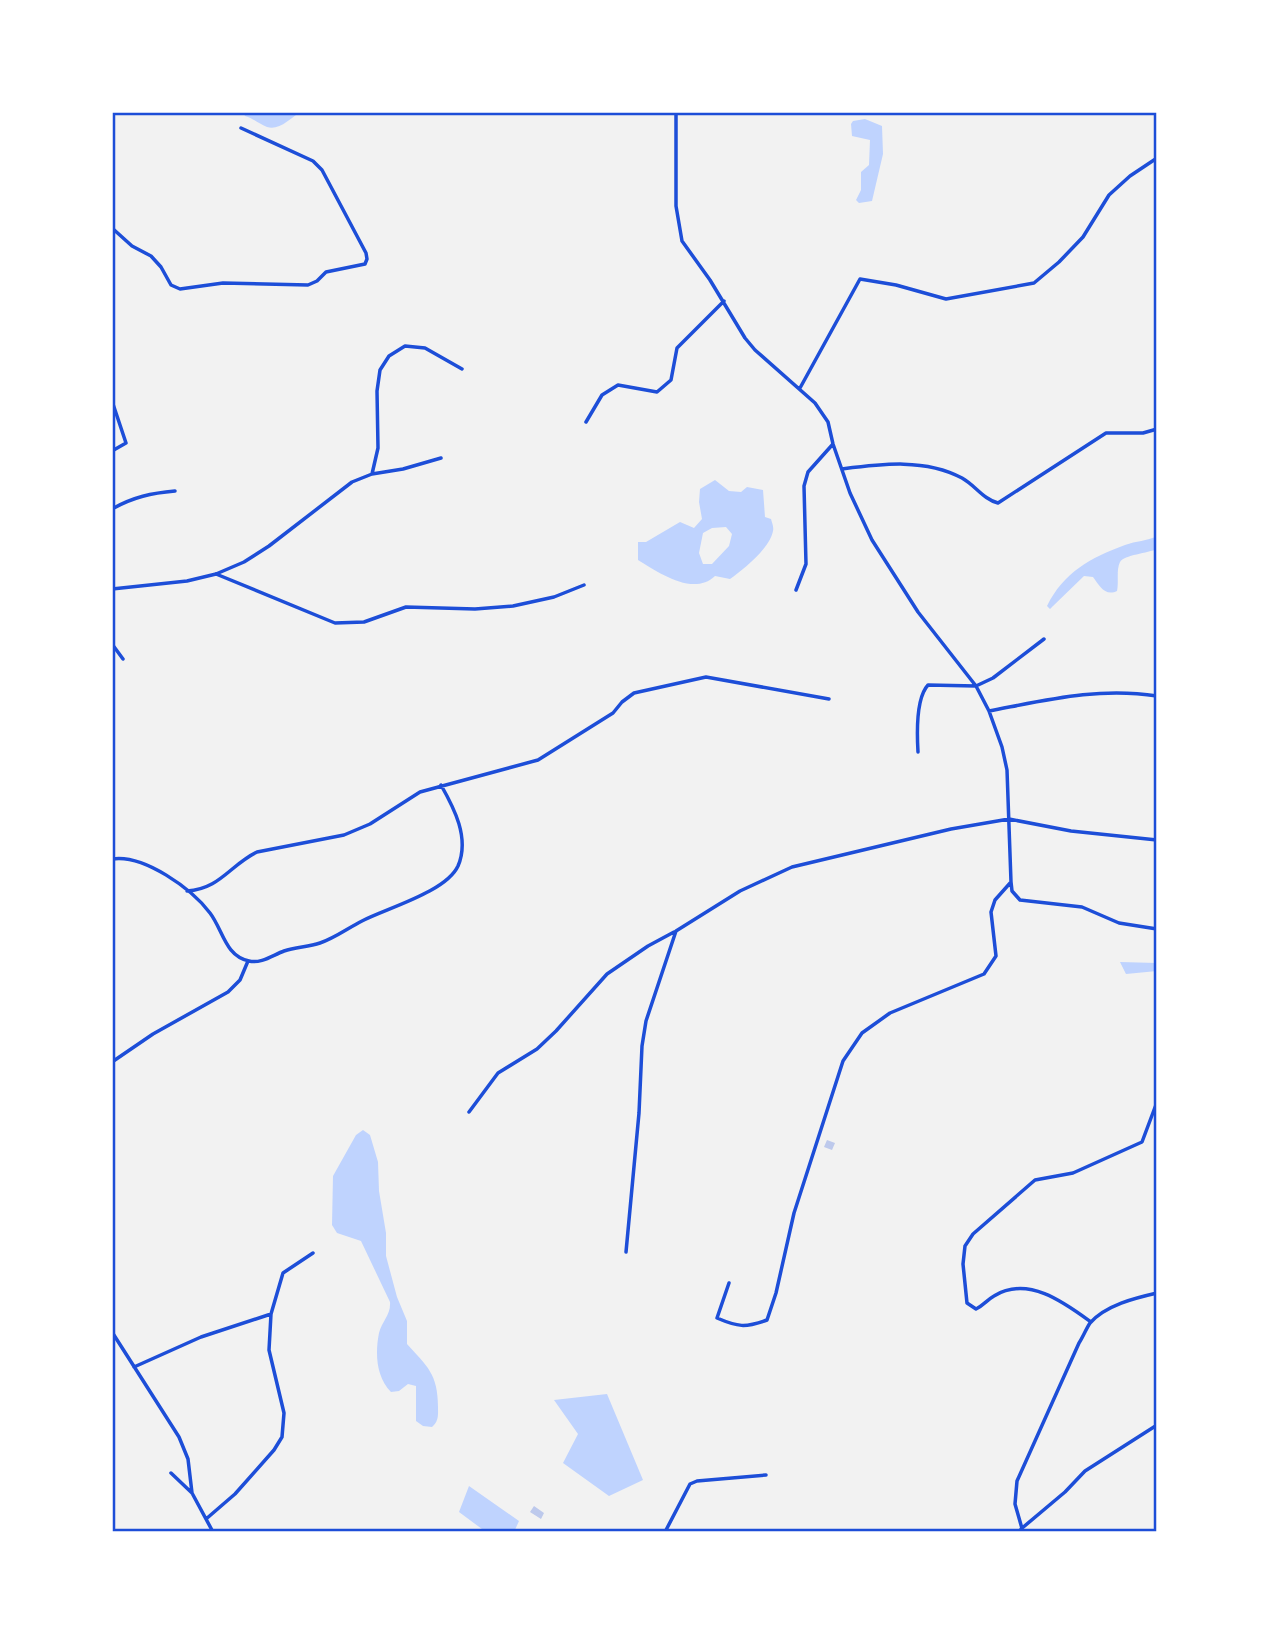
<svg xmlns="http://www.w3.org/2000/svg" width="1269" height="1644" viewBox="0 0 1269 1644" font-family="'IBM Plex Sans',sans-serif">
  <rect width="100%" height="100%" fill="#f2f2f2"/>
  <path fill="#bfd3fe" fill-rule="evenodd" d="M 243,112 L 300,112 C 291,118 279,131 267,127 C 260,124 254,119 245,116 Z
    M 865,119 L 882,126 L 883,154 L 872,201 L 859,203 L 856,200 L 861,190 L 861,172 L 869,165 L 870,140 L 852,136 L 851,124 L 853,121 Z
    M 715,480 L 729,491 L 741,492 L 747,487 L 763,490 L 765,517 L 771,519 C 772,523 774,527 773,531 C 770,548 743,570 730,579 L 715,576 C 693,597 658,572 638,560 L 638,542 L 646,542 L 680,522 L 694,528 L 702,519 L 699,502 L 700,489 ZM 726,527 L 732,534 L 729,546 L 712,564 L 703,564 L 699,553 L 703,533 L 712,528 Z
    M 1157,536 L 1157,549 C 1148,553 1124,555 1120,562 C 1116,570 1119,582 1117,591 C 1105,597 1099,585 1093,577 L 1084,576 L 1053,606 L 1050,609 L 1047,606 C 1064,572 1090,558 1125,545 C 1136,541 1147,541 1157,536 Z
    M 1120,962 L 1157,963 L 1157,971 L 1126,974 Z
    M 363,1130 L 370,1135 L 378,1162 L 379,1191 L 386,1233 L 386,1256 L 397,1297 L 407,1321 L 407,1344 C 427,1366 438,1374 438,1407 C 438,1415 439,1421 432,1427 L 423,1426 L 416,1421 L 416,1386 L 408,1384 L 399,1391 L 391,1392 C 376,1377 375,1353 379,1333 C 382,1321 391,1315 390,1302 L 361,1241 L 337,1233 L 332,1225 L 333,1176 L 356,1135 Z
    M 607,1394 L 643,1480 L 609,1496 L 563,1463 L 578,1434 L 554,1400 Z
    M 469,1486 L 519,1521 L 514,1532 L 486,1532 L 459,1512 Z"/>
  <path fill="#bdc9ec" d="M 827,1140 L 835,1143 L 832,1150 L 824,1147 Z
    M 534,1506 L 544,1513 L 541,1519 L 530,1512 Z"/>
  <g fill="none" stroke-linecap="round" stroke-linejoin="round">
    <path stroke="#1d4ed8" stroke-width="3.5" d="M 676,112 L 676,206 L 682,241 L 710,280 L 745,338 L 755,350 L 815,403 L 828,422 L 833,444 L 850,493 L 872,540 L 918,612 L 976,686 L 989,711 L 1002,747 L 1007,770 L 1011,882 L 995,900 L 991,912 L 996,956 L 984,974 L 890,1013 L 862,1033 L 843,1061 L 794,1213 L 776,1293 L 767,1320 C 745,1328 738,1327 717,1318 L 729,1283
      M 112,228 L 132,246 L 151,256 L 161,267 L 171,285 L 180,289 L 223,283 L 308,285 L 317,281 L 326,272 L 365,264 L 367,259 L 366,253 L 322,170 L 313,161 L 241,128
      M 800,388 L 860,279 L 896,285 L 946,299 L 1034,283 L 1059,262 L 1083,237 L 1109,195 L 1130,176 L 1157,158
      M 112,401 L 126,443 L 112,451
      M 586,422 L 602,395 L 618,385 L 657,392 L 671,380 L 677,348 L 724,301
      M 842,469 C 881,464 925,458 962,478 C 976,486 983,499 998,503 L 1106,433 L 1143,433 L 1157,429
      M 372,474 L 378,448 L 377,391 L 380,370 L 389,356 L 405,346 L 425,348 L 462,369
      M 112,509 C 133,497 152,493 175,491
      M 216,574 L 335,623 L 364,622 L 406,607 L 475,609 L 513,606 L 554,597 L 584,585
      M 112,589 L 187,581 L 216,574 L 244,562 L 269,546 L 352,482 L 372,474 L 403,469 L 441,458
      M 796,590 L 806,564 L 804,486 L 808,472 L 833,444
      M 112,644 L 123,659
      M 989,711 C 1047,700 1098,687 1157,696
      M 918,752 C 917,735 916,698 928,685 L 976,686 L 993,678 L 1044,639
      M 112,859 C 144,854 192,889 210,913 C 223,930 225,956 249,961 C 261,964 273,955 284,951 C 296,947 308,947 320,943 C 335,938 348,928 362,921 C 387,908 446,892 458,866 C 470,838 454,808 441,785
      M 1011,882 L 1012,891 L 1020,900 L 1082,907 L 1119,923 L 1157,929
      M 187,891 C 220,889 230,865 257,852 L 344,835 L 370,824 L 420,792 L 538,760 L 613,713 L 622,702 L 634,693 L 706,677 L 829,699
      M 112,1062 L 153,1034 L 228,992 L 240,980 L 248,961
      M 469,1112 L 498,1073 L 537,1049 L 556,1031 L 607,974 L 648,946 L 674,932
      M 626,1252 L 639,1113 L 642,1046 L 646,1021 L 676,931 L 740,891 L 792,867 L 951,829 L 1009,819 L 1071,831 L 1157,840
      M 1091,1322 C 1065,1303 1028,1275 994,1296 C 987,1300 984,1305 976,1309 L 967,1303 L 963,1264 L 965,1246 L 973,1234 L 1035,1180 L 1073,1173 L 1142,1142 L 1157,1102
      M 112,1332 L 179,1437 L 188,1459 L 192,1493
      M 134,1367 L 201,1337 L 271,1314
      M 171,1473 L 192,1493 L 213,1532
      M 206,1519 L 235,1494 L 274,1450 L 282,1437 L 284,1413 L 269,1350 L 271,1314 L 283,1273 L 313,1253
      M 1021,1529 L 1065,1492 L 1085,1471 L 1157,1425
      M 665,1532 L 690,1484 L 697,1481 L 766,1475
      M 1023,1532 L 1015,1504 L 1017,1481 L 1079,1343 C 1083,1337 1086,1329 1090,1323 C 1106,1305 1135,1298 1157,1293"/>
  </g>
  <rect width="1269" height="1644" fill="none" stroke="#ffffff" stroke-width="228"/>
  <rect x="114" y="114" width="1041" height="1416" fill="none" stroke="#1d4ed8" stroke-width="2.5"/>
</svg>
